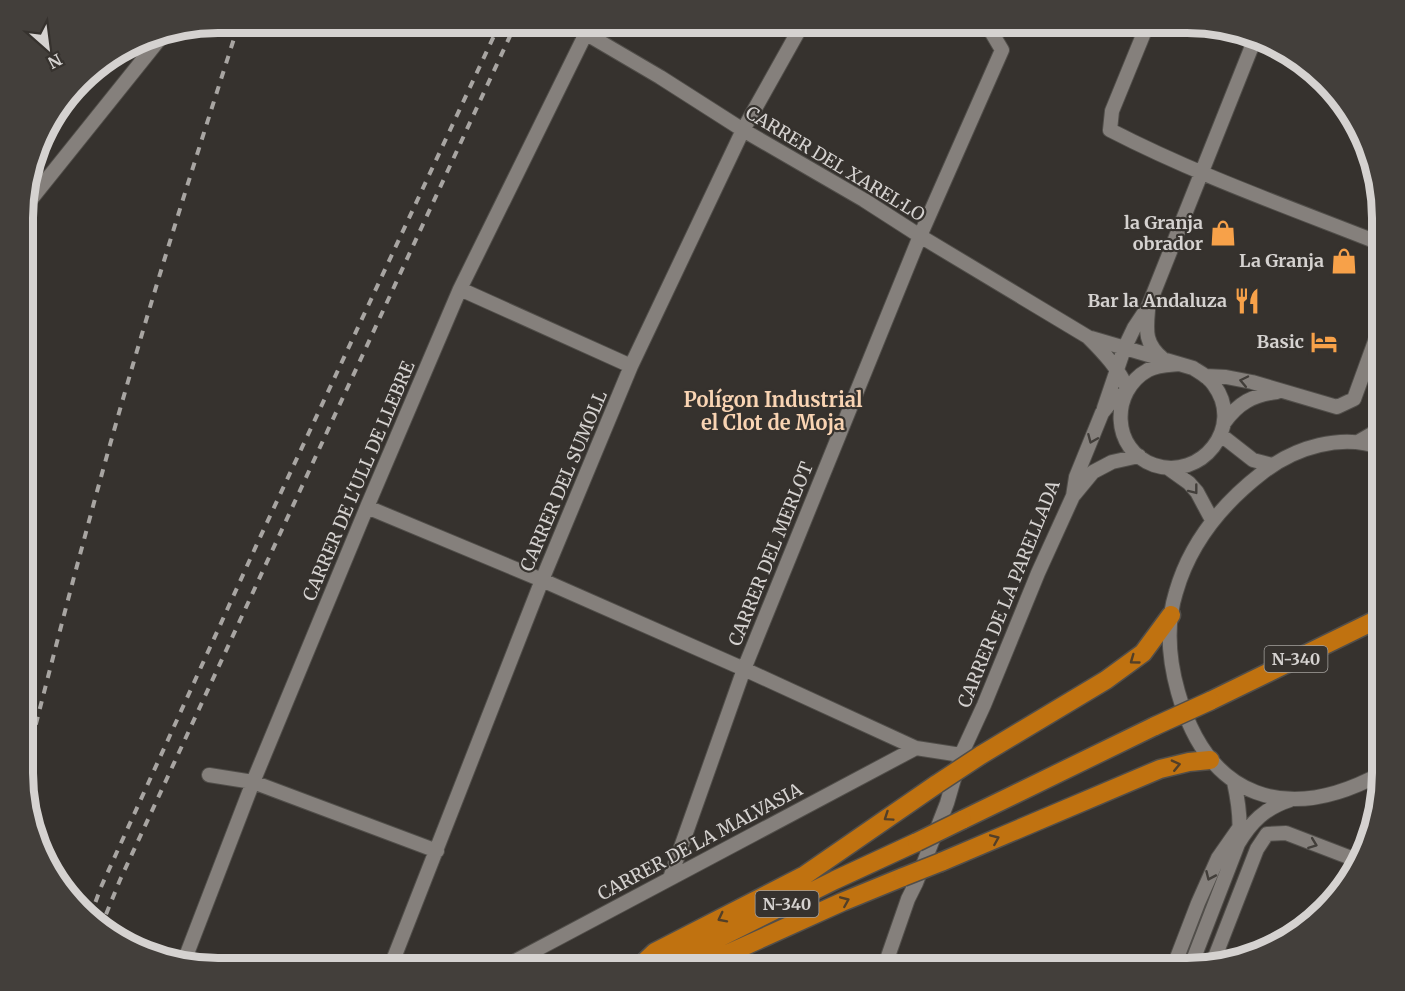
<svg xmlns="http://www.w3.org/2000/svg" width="1405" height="991" viewBox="0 0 1405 991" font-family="Merriweather,serif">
  <rect width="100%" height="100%" fill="#36322e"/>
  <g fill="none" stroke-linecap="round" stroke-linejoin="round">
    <g stroke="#514e4a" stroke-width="16">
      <path id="minor" d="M 564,23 L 585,33 L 660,77 L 743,130 L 864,200 L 920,236 L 1088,337 C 1104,353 1119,369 1128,390
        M 1148,23 L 1112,111 L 1110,130 C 1197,175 1291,208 1382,244
        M 24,208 L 166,31
        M 460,289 L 631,366
        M 1148,310 C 1146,332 1145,344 1163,359
        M 1091,338 L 1193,368 C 1201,373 1209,377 1214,385 C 1245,427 1201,481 1154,465 C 1111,450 1110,391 1148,370 C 1157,365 1168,365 1179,364
        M 1205,376 L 1226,377 L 1252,382 L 1337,407 L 1354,399 L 1382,322
        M 1104,408 L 1124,349 L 1134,328 L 1148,307 L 1256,36
        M 1224,423 C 1238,403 1253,395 1277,392
        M 1221,435 L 1253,460 L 1272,465
        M 1358,442 L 1382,428
        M 1382,448 C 1342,433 1295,447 1262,473 C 1222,504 1190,543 1176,592 C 1166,624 1169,660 1178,692 C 1208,799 1287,825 1382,773
        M 1168,468 L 1189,483 L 1197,492 L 1212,520
        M 1074,495 L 1093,472 L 1112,462 L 1139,456
        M 367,507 L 542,580 L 744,669 L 916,748 L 961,755
        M 209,775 L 253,782 L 437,851
        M 1234,782 C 1238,800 1241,818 1239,837
        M 670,878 L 744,669 L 920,236 L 1002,50 L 986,23
        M 1213,962 L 1257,849 L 1267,834 L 1286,833 L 1359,861
        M 183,964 L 253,782 L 367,507 L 460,289 L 591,23
        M 390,968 L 542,580 L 631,366 L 743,130 L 803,23
        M 502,968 L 916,748
        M 884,968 L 908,899 L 916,883 L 947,803 L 961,755 L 984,705 L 1038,573 L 1073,496 L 1076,477 L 1102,413 L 1111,402 L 1125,393
        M 1173,968 L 1198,903 L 1218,858 L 1239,828
        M 1190,968 L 1238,844 C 1251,822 1265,808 1290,800"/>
    </g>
    <g stroke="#514e4a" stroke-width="21">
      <path id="highway" d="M 1210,701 L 1382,617
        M 981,755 L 1106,680 L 1143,653 L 1171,615
        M 962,820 L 1155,726
        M 941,862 L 1160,769 L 1189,762 L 1210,760
        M 638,968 L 655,952 L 805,875 L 937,784
        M 659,968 L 835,880 L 917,842
        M 696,968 L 842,902 L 903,877"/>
    </g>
    <use href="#minor" stroke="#85807c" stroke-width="14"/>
    <use href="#highway" stroke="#c07210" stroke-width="18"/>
    <path stroke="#a8a5a2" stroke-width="4" stroke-dasharray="8 8" stroke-linecap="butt" d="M 24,771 C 61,625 99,478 142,334 C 173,229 206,126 239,23
      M 90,917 L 101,887 L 257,544 L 500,23
      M 100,929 L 120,880 L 516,23"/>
    <g stroke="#514e4a" stroke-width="21" stroke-linecap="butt">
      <path id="highway-bridge" d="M 1155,726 L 1210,701
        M 937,784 L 981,755
        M 917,842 L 962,820
        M 903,877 L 941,862"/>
    </g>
    <use href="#highway-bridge" stroke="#c07210" stroke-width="18"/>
  </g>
  <defs><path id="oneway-chevron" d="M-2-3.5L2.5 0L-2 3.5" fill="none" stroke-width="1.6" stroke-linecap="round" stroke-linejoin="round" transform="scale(1.5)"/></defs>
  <g stroke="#423e3a">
    <use href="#oneway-chevron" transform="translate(1244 381) rotate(-168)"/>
    <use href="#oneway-chevron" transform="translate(1092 439) rotate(113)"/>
    <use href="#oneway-chevron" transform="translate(1194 490) rotate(52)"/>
    <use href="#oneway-chevron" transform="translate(1313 844) rotate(21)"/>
    <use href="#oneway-chevron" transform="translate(1210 876) rotate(114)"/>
  </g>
  <g stroke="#523f28">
    <use href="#oneway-chevron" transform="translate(1134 660) rotate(144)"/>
    <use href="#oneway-chevron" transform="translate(1176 765) rotate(-13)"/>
    <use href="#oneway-chevron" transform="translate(888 817) rotate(146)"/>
    <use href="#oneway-chevron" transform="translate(995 839) rotate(-23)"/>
    <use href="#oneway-chevron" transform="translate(845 901) rotate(-23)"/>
    <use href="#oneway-chevron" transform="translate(722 918) rotate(153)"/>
  </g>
  <defs>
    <g id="shop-bare" transform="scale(2.07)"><path d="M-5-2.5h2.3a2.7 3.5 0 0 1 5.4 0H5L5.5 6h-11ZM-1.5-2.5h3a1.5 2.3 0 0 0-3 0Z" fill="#f7a149" stroke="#36322e" stroke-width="2.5" paint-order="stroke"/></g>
    <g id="restaurant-bare" transform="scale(2.07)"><path d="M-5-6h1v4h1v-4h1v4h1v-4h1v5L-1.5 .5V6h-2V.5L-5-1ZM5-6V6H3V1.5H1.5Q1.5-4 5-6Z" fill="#f7a149" stroke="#36322e" stroke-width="2.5" paint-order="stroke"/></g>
    <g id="hotel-bare" transform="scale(2.07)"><path d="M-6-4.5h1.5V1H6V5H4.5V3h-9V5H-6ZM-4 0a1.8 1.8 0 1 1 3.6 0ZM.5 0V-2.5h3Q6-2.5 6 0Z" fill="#f7a149" stroke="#36322e" stroke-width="2.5" paint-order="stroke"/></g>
  </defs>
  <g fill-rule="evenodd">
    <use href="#shop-bare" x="1223" y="233"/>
    <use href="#shop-bare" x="1344" y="261"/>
    <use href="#restaurant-bare" x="1247" y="301"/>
    <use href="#hotel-bare" x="1324" y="342"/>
  </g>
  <g text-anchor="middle" stroke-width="4.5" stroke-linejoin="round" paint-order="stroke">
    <g fill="#36322e" stroke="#a5a29f" stroke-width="1.5">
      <rect x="1264.5" y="646" width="63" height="26" rx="4.5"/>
      <rect x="755.5" y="891" width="63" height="26" rx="4.5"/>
    </g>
    <g font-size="16" font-weight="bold" fill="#d5d2d0">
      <text x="1296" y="665">N-340</text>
      <text x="787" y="910">N-340</text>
    </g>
    <g font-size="18" fill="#d5d2d0" stroke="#36322e">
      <text transform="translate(835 164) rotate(31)" y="6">CARRER DEL XAREL·LO</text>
      <text transform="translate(359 481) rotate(-67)" y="6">CARRER DE L'ULL DE LLEBRE</text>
      <text transform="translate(564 481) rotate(-67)" y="6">CARRER DEL SUMOLL</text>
      <text transform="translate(771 554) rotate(-68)" y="6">CARRER DEL MERLOT</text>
      <text transform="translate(1009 594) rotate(-68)" y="6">CARRER DE LA PARELLADA</text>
      <text transform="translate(700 842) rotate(-28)" y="6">CARRER DE LA MALVASIA</text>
    </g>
    <g font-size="18" font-weight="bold" fill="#d5d2d0" stroke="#36322e" text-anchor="end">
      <text x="1203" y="229">la Granja<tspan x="1203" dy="21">obrador</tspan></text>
      <text x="1324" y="267">La Granja</text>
      <text x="1227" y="307">Bar la Andaluza</text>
      <text x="1304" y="348">Basic</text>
    </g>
    <g font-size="20" font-weight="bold" fill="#f9d4b3" stroke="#36322e">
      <text x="773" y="407">Polígon Industrial<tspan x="773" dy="23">el Clot de Moja</tspan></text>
    </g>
  </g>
  <path d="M0 0H1405V991H0ZM218 33H1187A185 185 0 0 1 1372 218V773A185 185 0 0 1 1187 958H218A185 185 0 0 1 33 773V218A185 185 0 0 1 218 33Z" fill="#433f3b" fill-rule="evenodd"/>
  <path fill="none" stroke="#d5d2d0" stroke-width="8" d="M218 33H1187A185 185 0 0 1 1372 218V773A185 185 0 0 1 1187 958H218A185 185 0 0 1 33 773V218A185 185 0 0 1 218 33Z"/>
  <g transform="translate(48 48) rotate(152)" stroke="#36322e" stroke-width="4.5" paint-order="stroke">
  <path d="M0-4.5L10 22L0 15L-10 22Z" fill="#d5d2d0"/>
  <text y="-9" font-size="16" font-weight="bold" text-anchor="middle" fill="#d5d2d0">N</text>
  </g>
</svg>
